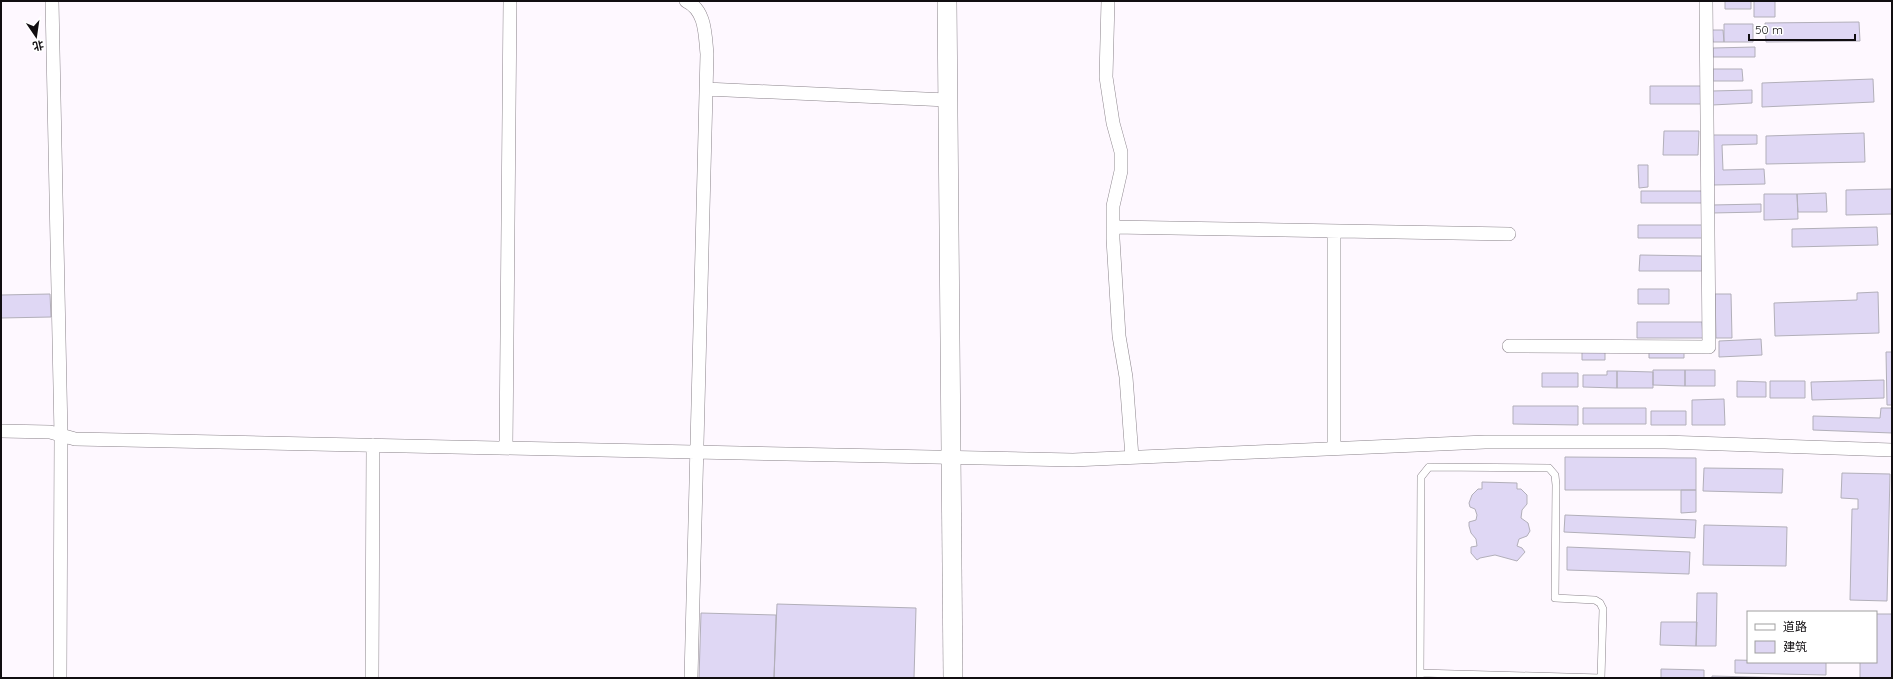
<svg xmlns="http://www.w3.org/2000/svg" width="1893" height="679" viewBox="0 0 1893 679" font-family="Quicksand,'Noto Sans SC',sans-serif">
  <rect width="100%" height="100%" fill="#fef8ff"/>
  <path fill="#dfd7f4" stroke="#b2afb9" d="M 1725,1 L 1751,1 L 1751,9 L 1725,9 Z
    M 1754,1 L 1775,1 L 1775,17 L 1754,17 Z
    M 1859,22 L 1860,41 L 1766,42 L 1765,23 Z
    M 1724,24 L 1753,24 L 1753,42 L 1724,42 Z
    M 1712,30 L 1723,30 L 1724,42 L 1713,42 Z
    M 1755,47 L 1755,57 L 1713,57 L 1713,48 Z
    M 1713,69 L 1742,69 L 1743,81 L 1713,81 Z
    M 1873,79 L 1874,102 L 1762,107 L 1762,83 Z
    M 1650,86 L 1702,86 L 1702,104 L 1650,104 Z
    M 1752,90 L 1752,103 L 1712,105 L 1712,91 Z
    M 1664,131 L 1699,131 L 1698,155 L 1663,155 Z
    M 1864,133 L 1865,162 L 1766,164 L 1766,136 Z
    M 1713,135 L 1757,135 L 1757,144 L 1722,145 L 1723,170 L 1764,169 L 1765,184 L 1713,185 Z
    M 1638,165 L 1648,165 L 1648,187 L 1639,188 Z
    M 1892,189 L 1892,214 L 1846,215 L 1846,190 Z
    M 1641,191 L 1703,191 L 1703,203 L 1641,203 Z
    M 1826,193 L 1827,212 L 1798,212 L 1797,194 Z
    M 1764,194 L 1797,194 L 1798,219 L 1764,220 Z
    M 1761,204 L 1761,212 L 1712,213 L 1712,205 Z
    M 1638,225 L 1702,225 L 1702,238 L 1638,238 Z
    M 1877,227 L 1878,245 L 1792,247 L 1792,229 Z
    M 1640,255 L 1702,256 L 1702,271 L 1639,271 Z
    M 1638,289 L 1669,289 L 1669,304 L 1638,304 Z
    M 1878,292 L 1879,333 L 1775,336 L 1774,303 L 1857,300 L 1857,293 Z
    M 50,294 L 51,317 L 1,318 L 1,295 Z
    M 1715,294 L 1731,294 L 1732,338 L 1716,338 Z
    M 1637,322 L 1702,322 L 1703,338 L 1637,338 Z
    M 1761,339 L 1762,355 L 1719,357 L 1719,341 Z
    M 1582,350 L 1605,350 L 1605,360 L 1582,360 Z
    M 1649,350 L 1684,350 L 1684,358 L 1649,358 Z
    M 1886,352 L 1892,352 L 1892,405 L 1887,405 Z
    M 1653,370 L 1685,370 L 1685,386 L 1653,385 Z
    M 1685,370 L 1715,370 L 1715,386 L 1685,386 Z
    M 1607,371 L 1617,371 L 1617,388 L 1583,387 L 1583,375 L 1607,375 Z
    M 1617,371 L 1653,372 L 1653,388 L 1617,388 Z
    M 1542,373 L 1578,373 L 1578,387 L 1542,387 Z
    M 1884,380 L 1884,398 L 1812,400 L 1811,382 Z
    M 1737,381 L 1766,382 L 1766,397 L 1737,397 Z
    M 1770,381 L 1805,381 L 1805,398 L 1770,398 Z
    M 1724,399 L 1725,425 L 1692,425 L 1692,400 Z
    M 1513,406 L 1578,406 L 1578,425 L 1513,424 Z
    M 1583,408 L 1646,408 L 1646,424 L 1583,424 Z
    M 1881,408 L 1892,408 L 1892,433 L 1813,430 L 1813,416 L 1880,418 Z
    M 1651,411 L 1686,411 L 1686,425 L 1651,425 Z
    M 1565,457 L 1696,458 L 1696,490 L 1565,490 Z
    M 1704,468 L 1783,469 L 1782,493 L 1703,491 Z
    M 1842,473 L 1890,474 L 1887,601 L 1850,600 L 1852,509 L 1858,509 L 1858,499 L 1841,498 Z
    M 1482,482 L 1517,483 L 1517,489 L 1521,489 L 1527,495 L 1527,504 L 1522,510 L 1521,518 L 1528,523 L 1530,531 L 1527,536 L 1519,539 L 1517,546 L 1522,548 L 1525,552 L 1517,561 L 1495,555 L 1480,558 L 1477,560 L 1471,553 L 1471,547 L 1477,546 L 1476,539 L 1471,533 L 1469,526 L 1469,522 L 1476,520 L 1477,515 L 1475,509 L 1470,507 L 1469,503 L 1472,495 L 1478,489 L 1482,489 Z
    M 1681,490 L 1696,490 L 1696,512 L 1681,513 Z
    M 1565,515 L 1696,520 L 1695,538 L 1564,532 Z
    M 1704,525 L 1787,527 L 1786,566 L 1703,565 Z
    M 1567,547 L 1690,552 L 1689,574 L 1567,570 Z
    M 1697,593 L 1717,593 L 1716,646 L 1696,646 Z
    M 777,604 L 916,608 L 914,678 L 774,678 Z
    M 701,613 L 776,615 L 774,678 L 699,678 Z
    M 1876,614 L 1892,614 L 1892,678 L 1860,678 L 1860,662 L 1876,662 Z
    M 1661,622 L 1697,622 L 1696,646 L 1660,645 Z
    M 1735,660 L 1826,662 L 1826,675 L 1735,673 Z
    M 1661,669 L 1704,670 L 1704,678 L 1661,678 Z
    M 1712,676 L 1793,678 L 1712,678 Z"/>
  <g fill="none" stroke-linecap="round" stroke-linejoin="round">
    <g stroke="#8b848b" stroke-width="8">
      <path id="lane" d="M 1420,678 L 1421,477 L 1429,467 L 1549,468 L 1555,475 L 1556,485 L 1555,598 L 1595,600 L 1600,603 L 1603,609 L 1601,678 L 1420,673"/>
    </g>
    <g stroke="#8b848b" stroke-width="14">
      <path id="street" d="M 52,1 L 61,435 L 60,678
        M 686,1 C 706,10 705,35 707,54 L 691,678
        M 1108,1 L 1106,77 L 1113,123 L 1121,152 L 1121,171 L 1113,206 L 1113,239 L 1119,336 L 1126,377 L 1132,457
        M 706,89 L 947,100
        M 1113,227 L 1509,234
        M 1334,231 L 1334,449
        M 1509,346 L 1709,347 L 1706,1
        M 1,431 L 50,432 L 75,439 L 1073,460 L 1485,442 L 1665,442 L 1892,450
        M 506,448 L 510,1
        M 372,678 L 373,445"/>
    </g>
    <g stroke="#8b848b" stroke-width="20">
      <path id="secondary" d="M 947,1 L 953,678"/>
    </g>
    <use href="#lane" stroke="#fff" stroke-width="7"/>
    <use href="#street" stroke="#fff" stroke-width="13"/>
    <use href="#secondary" stroke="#fff" stroke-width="19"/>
  </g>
  <rect width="1893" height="679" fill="none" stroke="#110e11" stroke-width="4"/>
  <rect x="1747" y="611" width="130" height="52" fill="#ffffff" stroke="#a09fa0"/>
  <rect x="1755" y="624" width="20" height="6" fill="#ffffff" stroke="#a09fa0"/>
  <text x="1783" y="631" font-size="12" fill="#110e11">道路</text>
  <rect x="1755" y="641" width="20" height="12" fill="#dfd7f4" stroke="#a09fa0"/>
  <text x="1783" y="651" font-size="12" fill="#110e11">建筑</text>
  <g transform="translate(36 36) rotate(167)" stroke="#ffffff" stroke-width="3" paint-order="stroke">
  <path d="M0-3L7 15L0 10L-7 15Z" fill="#110e11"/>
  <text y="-6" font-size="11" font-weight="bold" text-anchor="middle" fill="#110e11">北</text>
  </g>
  <path d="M1749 34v6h106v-6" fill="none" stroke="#110e11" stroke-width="2"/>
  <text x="1755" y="34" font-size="12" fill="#110e11" stroke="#ffffff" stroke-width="3" paint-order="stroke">50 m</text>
</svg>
